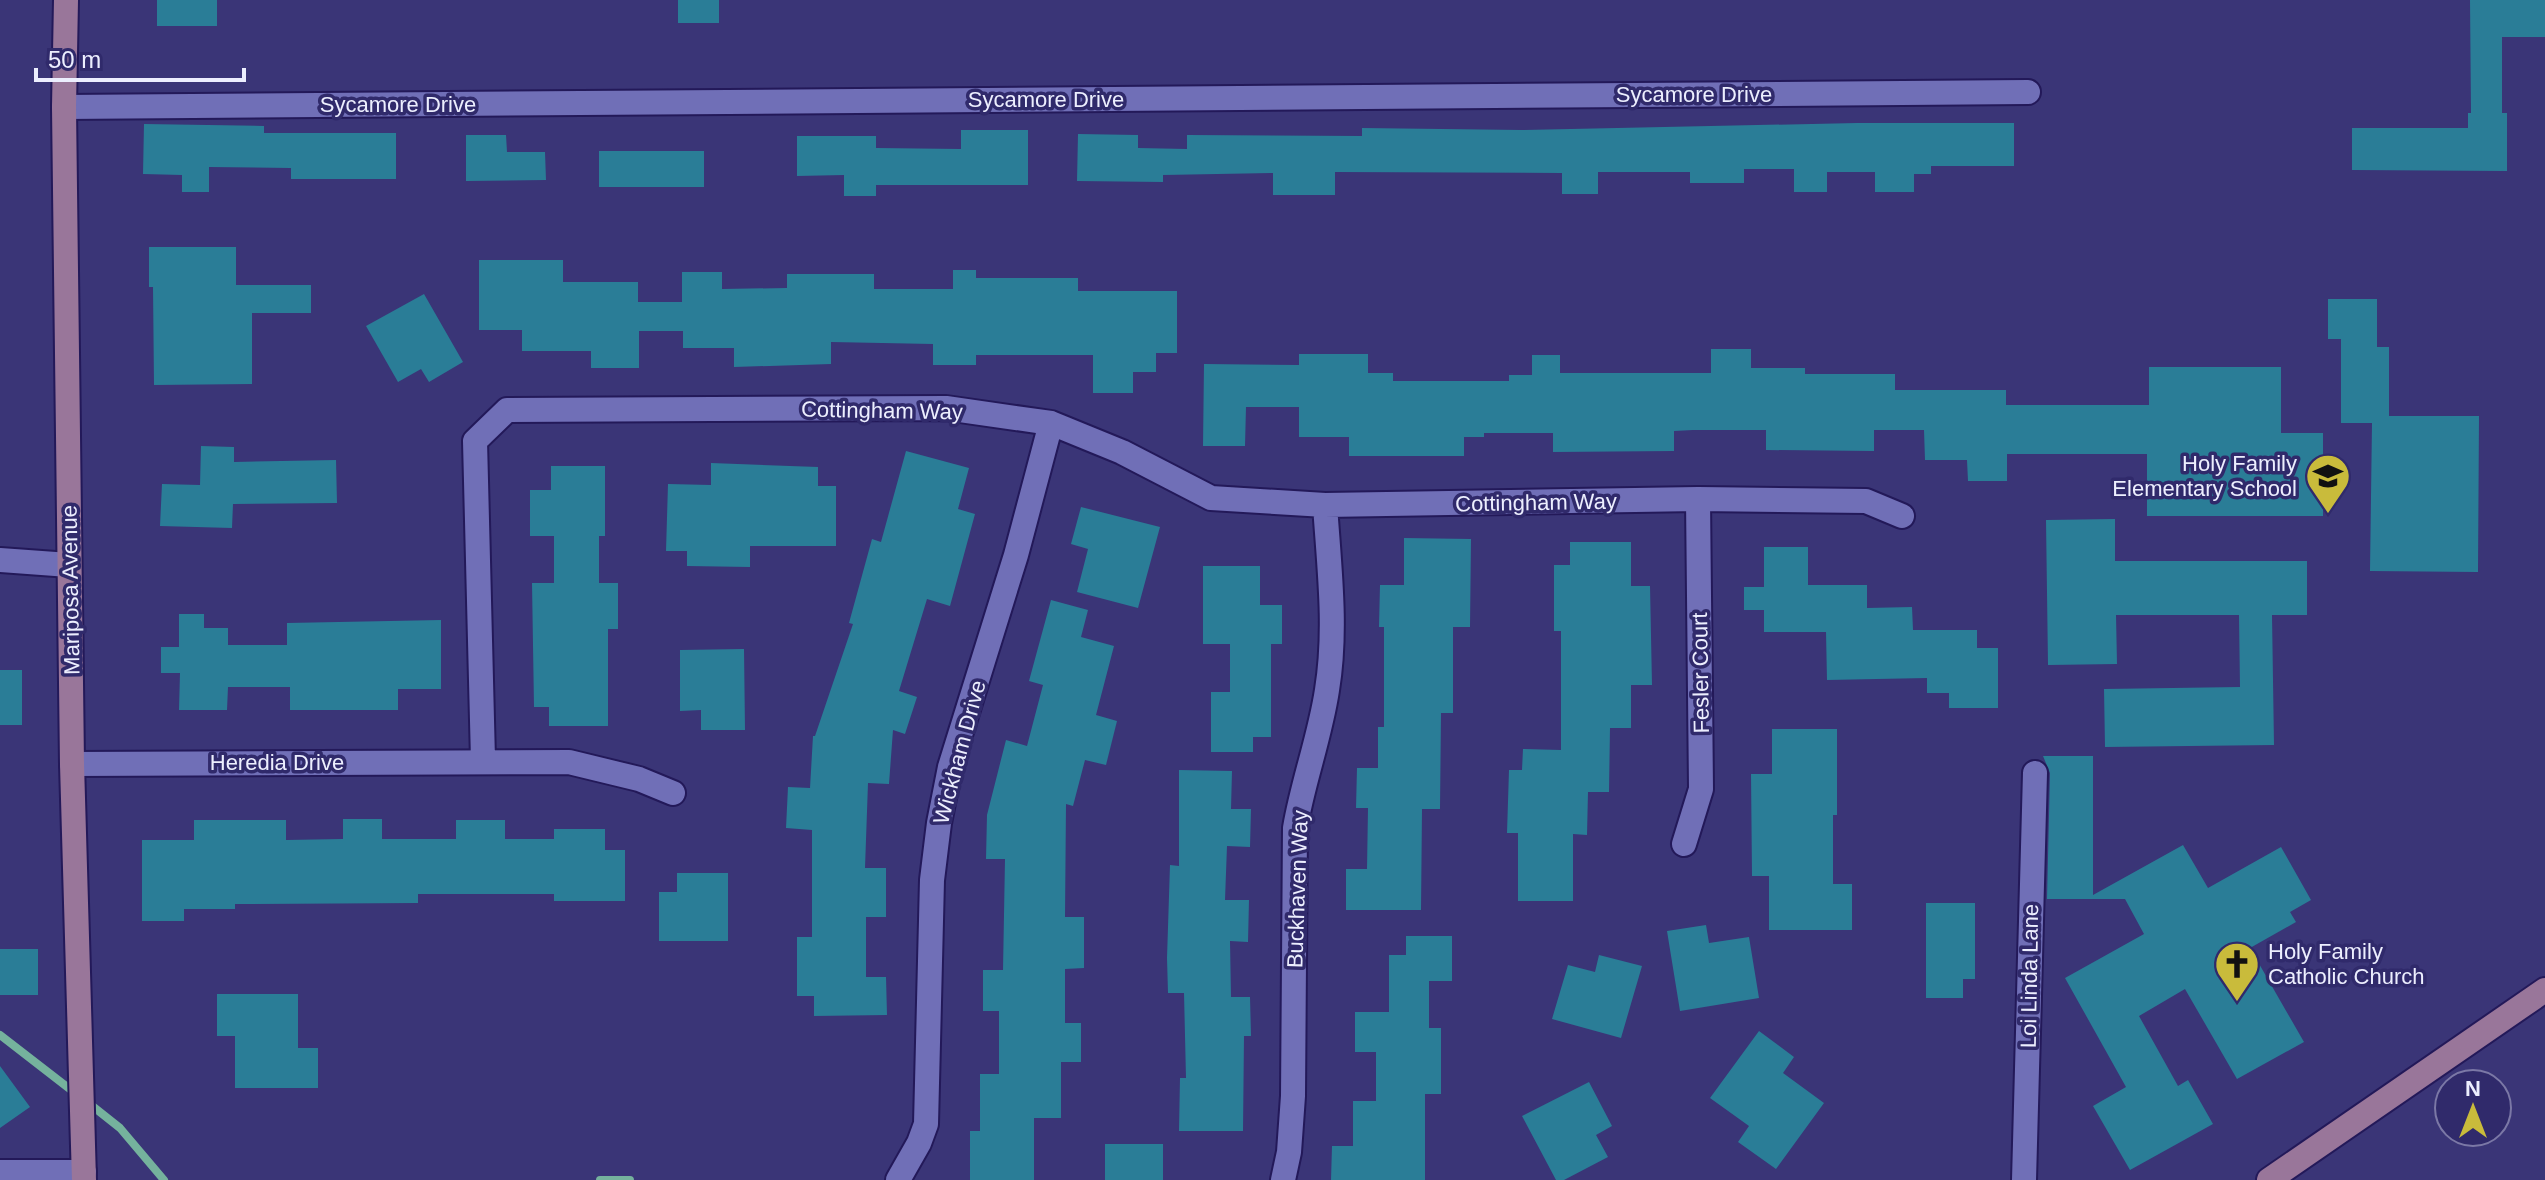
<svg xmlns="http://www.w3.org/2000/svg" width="2545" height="1180" viewBox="0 0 2545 1180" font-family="Helvetica,sans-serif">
  <rect width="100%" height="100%" fill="#3a3577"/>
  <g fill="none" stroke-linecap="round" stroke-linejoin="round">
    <path stroke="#75b29d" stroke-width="8" d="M 0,1035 L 75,1093
      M 86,1101 L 120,1128 L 164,1180
      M 600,1180 L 630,1180"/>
  </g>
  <path fill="#2a7d97" d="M 157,0 L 217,0 L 217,26 L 157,26 Z
    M 678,0 L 719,0 L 719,23 L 678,23 Z
    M 2470,0 L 2545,0 L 2545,37 L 2502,37 L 2502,113 L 2507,113 L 2507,171 L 2352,170 L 2352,128 L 2468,128 L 2468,113 L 2471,113 Z
    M 1857,123 L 2014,123 L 2014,166 L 1931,166 L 1931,174 L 1914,174 L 1914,192 L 1875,192 L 1875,172 L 1827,172 L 1827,192 L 1794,192 L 1794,169 L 1744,169 L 1744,183 L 1690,183 L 1690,172 L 1598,172 L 1598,194 L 1562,194 L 1562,173 L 1335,172 L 1335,195 L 1273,195 L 1273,173 L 1163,175 L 1163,182 L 1077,181 L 1078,134 L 1138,135 L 1138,148 L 1187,149 L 1187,135 L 1362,136 L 1362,128 L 1522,130 Z
    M 144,124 L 264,126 L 264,133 L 396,133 L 396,179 L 291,179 L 291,168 L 209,167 L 209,192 L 182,192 L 182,175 L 143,174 Z
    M 961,130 L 1028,130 L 1028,185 L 876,185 L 876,196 L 844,196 L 844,175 L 797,176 L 797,136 L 876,136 L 876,148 L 961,149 Z
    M 466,135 L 506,135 L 507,152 L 545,152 L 546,180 L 466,181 Z
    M 599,151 L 704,151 L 704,187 L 599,187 Z
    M 149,247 L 236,247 L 236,285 L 311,285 L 311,313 L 252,313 L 252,384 L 154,385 L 153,287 L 149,287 Z
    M 479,260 L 563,260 L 563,282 L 638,282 L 638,302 L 682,302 L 682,272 L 722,272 L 722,289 L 787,288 L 787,274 L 874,274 L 874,289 L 953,289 L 953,270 L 976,270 L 976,278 L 1078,278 L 1078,291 L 1177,291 L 1177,353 L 1156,353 L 1156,372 L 1133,372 L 1133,393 L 1093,393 L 1093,355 L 976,355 L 976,365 L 933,365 L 933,344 L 831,342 L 831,364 L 734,367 L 734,348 L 683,348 L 683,331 L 639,331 L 639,368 L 591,368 L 591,351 L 522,351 L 522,330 L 479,330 Z
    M 424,294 L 463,362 L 429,382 L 421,369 L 398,382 L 366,326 Z
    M 2328,299 L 2377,299 L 2377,347 L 2389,347 L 2389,416 L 2479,416 L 2478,572 L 2370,571 L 2372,423 L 2341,423 L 2341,339 L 2328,339 Z
    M 1711,349 L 1751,349 L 1751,368 L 1805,368 L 1805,374 L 1895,374 L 1895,390 L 2006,390 L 2006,405 L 2149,405 L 2149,367 L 2281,367 L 2281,433 L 2323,433 L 2323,516 L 2147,516 L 2147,454 L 2007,454 L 2007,481 L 1968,481 L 1967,460 L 1925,460 L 1924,430 L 1874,430 L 1874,451 L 1766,450 L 1766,430 L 1693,430 L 1674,431 L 1674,451 L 1553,452 L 1553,433 L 1484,433 L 1484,437 L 1464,437 L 1464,456 L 1349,456 L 1349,437 L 1299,437 L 1299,407 L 1246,407 L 1245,446 L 1203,446 L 1204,364 L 1299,365 L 1299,354 L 1368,354 L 1368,373 L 1393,373 L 1393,381 L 1509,381 L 1509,375 L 1532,375 L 1532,355 L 1560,355 L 1560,373 L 1711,373 Z
    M 201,446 L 234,447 L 234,462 L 336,460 L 337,503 L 233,504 L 232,528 L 160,526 L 162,484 L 200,485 Z
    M 906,451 L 969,468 L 958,509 L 975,514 L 950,606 L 927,599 L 899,691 L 917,697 L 905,734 L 893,730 L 889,784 L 868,783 L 865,868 L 886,868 L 886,917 L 866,917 L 866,977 L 886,977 L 887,1015 L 814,1016 L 814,996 L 797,996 L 797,937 L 812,937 L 812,830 L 786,828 L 788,787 L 810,788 L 813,736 L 815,736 L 853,624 L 849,623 L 872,539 L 881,542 Z
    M 711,463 L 818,467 L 818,486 L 836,486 L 836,546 L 750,546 L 750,567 L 687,566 L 687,551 L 666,551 L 668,484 L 711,485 Z
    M 551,466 L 605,466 L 605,536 L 599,536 L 599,583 L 618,583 L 618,629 L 608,629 L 608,726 L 549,726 L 549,707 L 534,707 L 532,583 L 554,583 L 554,536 L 530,536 L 530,490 L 551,490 Z
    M 1081,507 L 1160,527 L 1138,608 L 1077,592 L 1088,549 L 1071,544 Z
    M 2115,519 L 2115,561 L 2307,561 L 2307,615 L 2272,615 L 2274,745 L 2105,747 L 2104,689 L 2240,687 L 2239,615 L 2116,615 L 2117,664 L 2048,665 L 2046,520 Z
    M 1404,538 L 1471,539 L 1470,627 L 1453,627 L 1453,713 L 1441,713 L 1440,809 L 1422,809 L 1421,910 L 1346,910 L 1346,869 L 1367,869 L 1368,808 L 1356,808 L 1357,768 L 1378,768 L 1378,727 L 1384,727 L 1384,627 L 1379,627 L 1380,585 L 1404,585 Z
    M 1570,542 L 1631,542 L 1631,586 L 1650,586 L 1652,685 L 1631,685 L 1631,728 L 1610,728 L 1609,792 L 1588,792 L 1587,835 L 1573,834 L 1573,901 L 1518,901 L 1518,833 L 1507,833 L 1509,770 L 1522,770 L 1523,749 L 1561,750 L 1561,631 L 1554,631 L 1554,565 L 1570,565 Z
    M 1764,547 L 1808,547 L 1808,585 L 1867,585 L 1867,608 L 1912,607 L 1913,630 L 1977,630 L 1977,648 L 1998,648 L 1998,708 L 1949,708 L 1949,693 L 1927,693 L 1927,678 L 1827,680 L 1826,632 L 1764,632 L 1764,610 L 1744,610 L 1744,587 L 1764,587 Z
    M 1203,566 L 1260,566 L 1260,605 L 1282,605 L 1282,644 L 1271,644 L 1271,737 L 1253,737 L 1253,752 L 1211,752 L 1211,692 L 1230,692 L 1230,644 L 1203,644 Z
    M 1051,600 L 1088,610 L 1081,637 L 1114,646 L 1096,715 L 1117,721 L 1106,765 L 1085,760 L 1073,806 L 1066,804 L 1065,917 L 1084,917 L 1084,968 L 1065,969 L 1065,1023 L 1081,1023 L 1081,1062 L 1061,1062 L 1061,1118 L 1034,1118 L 1034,1180 L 970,1180 L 970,1131 L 980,1131 L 980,1074 L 999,1074 L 999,1011 L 983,1011 L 983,970 L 1003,970 L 1005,859 L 986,859 L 987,815 L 1006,740 L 1027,746 L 1043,685 L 1029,681 Z
    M 179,614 L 204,614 L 204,628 L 228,628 L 228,645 L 287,645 L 287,623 L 441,620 L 441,689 L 398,689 L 398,710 L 290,710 L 290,687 L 228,687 L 227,710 L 179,710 L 180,673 L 161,673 L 161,647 L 179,647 Z
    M 744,649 L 745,730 L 701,730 L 701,710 L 680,711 L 680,650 Z
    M 0,670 L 22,670 L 22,725 L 0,725 Z
    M 1772,729 L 1837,729 L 1837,815 L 1833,815 L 1833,884 L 1852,884 L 1852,930 L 1769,930 L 1769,876 L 1752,876 L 1751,774 L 1772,774 Z
    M 2043,756 L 2093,756 L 2093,895 L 2183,845 L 2208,888 L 2281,847 L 2311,900 L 2290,912 L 2296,922 L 2250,948 L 2304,1042 L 2237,1079 L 2185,989 L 2139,1016 L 2178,1086 L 2188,1080 L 2213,1124 L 2130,1170 L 2093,1106 L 2126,1087 L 2065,978 L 2144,934 L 2125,899 L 2047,899 L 2050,773 Z
    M 1179,770 L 1232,771 L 1231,809 L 1251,809 L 1250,847 L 1227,846 L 1225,900 L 1249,900 L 1248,942 L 1230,941 L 1231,997 L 1250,997 L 1251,1036 L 1244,1036 L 1243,1131 L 1179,1131 L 1180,1078 L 1186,1078 L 1184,993 L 1168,993 L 1167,958 L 1170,865 L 1179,866 Z
    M 343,819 L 382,819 L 382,839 L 456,839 L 456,820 L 505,820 L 505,839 L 554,839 L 554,829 L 605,829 L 605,850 L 625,850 L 625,901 L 554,901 L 554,894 L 418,894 L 418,903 L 235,904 L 235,909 L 184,909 L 184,921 L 142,921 L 142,840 L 194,840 L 194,820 L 286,820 L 286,840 L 343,839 Z
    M 677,873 L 728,873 L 728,941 L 659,941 L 659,892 L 677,892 Z
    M 1926,903 L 1975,903 L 1975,979 L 1963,979 L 1963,998 L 1926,998 Z
    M 1706,925 L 1709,943 L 1749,937 L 1759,998 L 1680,1011 L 1667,931 Z
    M 1406,936 L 1452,936 L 1452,981 L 1429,981 L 1429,1028 L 1441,1028 L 1441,1094 L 1425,1094 L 1425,1180 L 1331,1180 L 1332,1146 L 1353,1146 L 1353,1101 L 1376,1101 L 1376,1052 L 1355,1052 L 1355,1012 L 1389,1012 L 1389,955 L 1406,955 Z
    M 0,949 L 38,949 L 38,995 L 0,995 Z
    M 1599,955 L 1642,966 L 1621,1038 L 1552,1019 L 1568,965 L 1595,972 Z
    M 217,994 L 298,994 L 298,1048 L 318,1048 L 318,1088 L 235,1088 L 235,1036 L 217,1036 Z
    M 1759,1031 L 1794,1057 L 1783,1073 L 1824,1103 L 1776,1169 L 1738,1142 L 1749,1126 L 1710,1098 Z
    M 0,1066 L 30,1107 L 0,1128 Z
    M 1589,1082 L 1612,1126 L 1596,1135 L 1608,1157 L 1564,1180 L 1556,1180 L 1522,1116 Z
    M 1105,1144 L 1163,1144 L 1163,1180 L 1105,1180 Z"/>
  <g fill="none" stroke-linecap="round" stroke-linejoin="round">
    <g stroke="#231959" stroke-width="28">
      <path id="street" d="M 64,107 L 2028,92
        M 0,560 L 69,565
        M 483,760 L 475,441 L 507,410 L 946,408 L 1051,423 L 1122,452 L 1211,498 L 1325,505 L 1698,499 L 1866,501 L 1902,516
        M 72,764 L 569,762 L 639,779 L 673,793
        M 1684,844 L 1701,789 L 1698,499
        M 0,1172 L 84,1172
        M 898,1180 L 919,1143 L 926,1124 L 932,880 L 939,823 L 950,767 L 1016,555 L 1051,423
        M 1283,1180 L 1289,1152 L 1293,1096 L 1295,828 C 1303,781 1320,737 1327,690 C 1337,629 1329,566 1325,505
        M 2024,1180 L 2035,773"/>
    </g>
    <g stroke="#231959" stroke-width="28">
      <path id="secondary" d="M 66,0 L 64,107 L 72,764 L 84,1180
        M 2269,1180 L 2545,990"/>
    </g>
    <use href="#street" stroke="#706fb7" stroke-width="24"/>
    <use href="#secondary" stroke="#99769a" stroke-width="24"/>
  </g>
  <defs>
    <g id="school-pin" transform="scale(2.3)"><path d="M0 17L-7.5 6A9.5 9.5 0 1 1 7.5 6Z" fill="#c9bb3b" stroke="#302a6b"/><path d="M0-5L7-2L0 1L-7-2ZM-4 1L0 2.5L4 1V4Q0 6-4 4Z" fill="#111"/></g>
    <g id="church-pin" transform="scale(2.3)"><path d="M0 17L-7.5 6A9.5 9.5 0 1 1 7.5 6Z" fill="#c9bb3b" stroke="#302a6b"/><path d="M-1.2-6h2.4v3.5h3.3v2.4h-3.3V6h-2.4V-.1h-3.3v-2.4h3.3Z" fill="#111"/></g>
  </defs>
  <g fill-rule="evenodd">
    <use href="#school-pin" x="2328" y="476"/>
    <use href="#church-pin" x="2237" y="964"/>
  </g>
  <g text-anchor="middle" stroke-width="7" stroke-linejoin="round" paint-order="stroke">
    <g font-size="22" fill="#eceefe" stroke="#302a6b">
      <text x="1694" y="102">Sycamore Drive</text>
      <text x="1046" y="107">Sycamore Drive</text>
      <text x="398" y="112">Sycamore Drive</text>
      <text transform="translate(882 410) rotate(1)" y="8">Cottingham Way</text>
      <text transform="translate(1536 502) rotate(-1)" y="8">Cottingham Way</text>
      <text transform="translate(70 590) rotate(-91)" y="8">Mariposa Avenue</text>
      <text transform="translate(1700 673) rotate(-91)" y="8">Fesler Court</text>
      <text transform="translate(959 752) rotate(-75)" y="8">Wickham Drive</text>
      <text x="277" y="770">Heredia Drive</text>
      <text transform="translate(1297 889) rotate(-88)" y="8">Buckhaven Way</text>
      <text transform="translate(2029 976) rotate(-89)" y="8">Loi Linda Lane</text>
    </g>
    <g font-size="22" fill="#eceefe" stroke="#302a6b" text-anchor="end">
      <text x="2297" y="471">Holy Family<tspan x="2297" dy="25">Elementary School</tspan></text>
      <text x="2268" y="959" text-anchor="start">Holy Family<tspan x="2268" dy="25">Catholic Church</tspan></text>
    </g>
  </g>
  <g transform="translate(2473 1108)"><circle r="38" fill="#302a6b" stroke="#7b78a6" stroke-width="2"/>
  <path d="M0-6L14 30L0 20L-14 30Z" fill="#c9bb3b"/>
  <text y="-12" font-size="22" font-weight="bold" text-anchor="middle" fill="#eceefe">N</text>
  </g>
  <path d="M36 68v12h208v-12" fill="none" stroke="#eceefe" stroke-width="4"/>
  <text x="48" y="68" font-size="24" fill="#eceefe" stroke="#302a6b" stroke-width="6" paint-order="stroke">50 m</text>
</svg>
